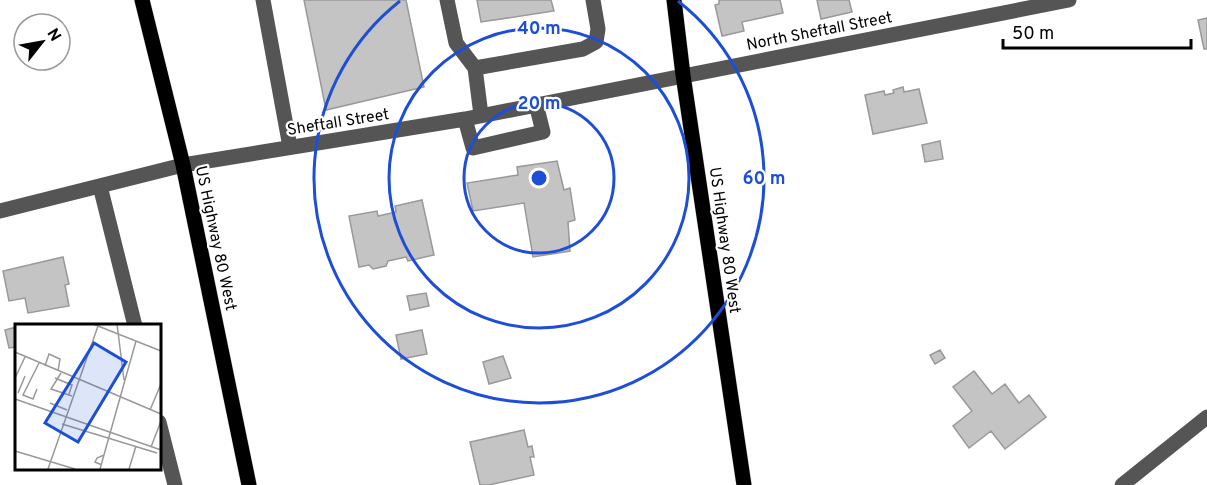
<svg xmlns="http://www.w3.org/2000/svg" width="1207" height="485" viewBox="0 0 1207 485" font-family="Overpass,sans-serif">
  <rect width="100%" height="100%" fill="#fff"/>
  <path fill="#c4c4c4" stroke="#999" stroke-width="1.5" d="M 304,0 L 406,0 L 424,87 L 326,110 Z
    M 477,0 L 551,0 L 554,11 L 481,22 Z
    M 719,0 L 780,0 L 783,13 L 742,22 L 744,31 L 722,36 L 715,5 L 719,4 Z
    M 817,0 L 849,0 L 852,12 L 821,19 Z
    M 1207,18 L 1207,49 L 1204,49 L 1198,20 Z
    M 903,87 L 904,92 L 919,89 L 927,123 L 873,134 L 865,95 L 884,91 L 885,95 L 894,93 L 893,90 Z
    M 940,141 L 943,159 L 925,162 L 922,145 Z
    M 557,161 L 564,190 L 570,188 L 575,220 L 568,222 L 570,251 L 533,257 L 524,203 L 473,211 L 467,183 L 518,175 L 517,167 Z
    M 422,200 L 434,255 L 408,261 L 406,257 L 388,261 L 386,266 L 373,269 L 369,265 L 359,267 L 349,216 L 377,211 L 378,216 L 396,212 L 395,206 Z
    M 63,257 L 69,284 L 65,285 L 69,306 L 28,313 L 25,298 L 9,301 L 3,271 Z
    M 426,293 L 429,306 L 410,310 L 407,296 Z
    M 16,327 L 16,347 L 9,348 L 5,330 Z
    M 422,330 L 427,354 L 401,359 L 396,335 Z
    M 940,350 L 945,358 L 935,364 L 930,355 Z
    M 503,356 L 511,378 L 489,384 L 483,362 Z
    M 974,371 L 992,394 L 1005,384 L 1019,403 L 1029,395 L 1046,417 L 1005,449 L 991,431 L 969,448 L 953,426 L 972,411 L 953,387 Z
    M 524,430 L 528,447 L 532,446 L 533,452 L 534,457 L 530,457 L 534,475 L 489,485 L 480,485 L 470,442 Z"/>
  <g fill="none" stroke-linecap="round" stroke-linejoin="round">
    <g stroke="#dbdbdb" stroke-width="16">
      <path id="major" d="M 142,0 L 183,165 L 249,485
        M 674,0 L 683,75 L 744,485"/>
    </g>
    <path stroke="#555" stroke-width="15" d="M 263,0 L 290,147
      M 447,0 L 456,43 L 475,68 L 481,115
      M 475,68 L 583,49 L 596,42 L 598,29 L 593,0
      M 465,119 L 473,148 L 543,132 L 536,104
      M 100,186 L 135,326
      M 0,211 L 183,165 L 465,119 L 1069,0
      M 159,422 L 175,485
      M 1122,485 L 1207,417"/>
    <use href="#major" stroke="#000" stroke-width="15"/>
  </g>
  <g fill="none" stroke="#1d4ed8" stroke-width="3">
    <circle cx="539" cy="178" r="75"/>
    <circle cx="539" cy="178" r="150"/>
    <path d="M678 1A225 225 0 1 1 400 1"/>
  </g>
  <g text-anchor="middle" stroke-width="4.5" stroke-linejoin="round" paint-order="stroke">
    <g font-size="16" fill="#000" stroke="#fff">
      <text transform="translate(819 30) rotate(-11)" y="6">North Sheftall Street</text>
      <text transform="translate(338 121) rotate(-9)" y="6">Sheftall Street</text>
      <text transform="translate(217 238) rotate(78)" y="6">US Highway 80 West</text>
      <text transform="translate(726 240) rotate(82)" y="6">US Highway 80 West</text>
    </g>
  </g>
  <g transform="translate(15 324)">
    <rect width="146" height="146" fill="#fff"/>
    <path fill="none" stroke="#999" stroke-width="1.5" d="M 78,0 L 146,27M 102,0 L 109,56M 0,28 L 146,90M 30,42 L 34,30 L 45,35 L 43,47M 46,49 L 36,65 L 57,72M 0,54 L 10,33M 40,54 L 57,61 L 54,70M 22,65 L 18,75 L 8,71 L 24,39M 3,69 L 10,52M 0,75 L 146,126M 35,79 L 52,86M 135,86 L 146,60M 47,100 L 142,129M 136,123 L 146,97M 0,127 L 60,145M 87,141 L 80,138 L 82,134 L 89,131M 33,145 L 83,2M 85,145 L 121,17M 114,145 L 121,122"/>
    <path fill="#1d4ed8" fill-opacity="0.15" stroke="#1d4ed8" stroke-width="3" d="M 79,19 L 111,38 L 63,118 L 30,99 Z"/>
    <rect width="146" height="146" fill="none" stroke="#000" stroke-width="3"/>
  </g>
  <circle cx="539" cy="178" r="9" fill="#1d4ed8" stroke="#fff" stroke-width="3"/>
  <g font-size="18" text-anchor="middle" font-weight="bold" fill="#1d4ed8" stroke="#fff" stroke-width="4.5" stroke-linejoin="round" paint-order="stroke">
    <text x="539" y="34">40 m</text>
    <text x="539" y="109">20 m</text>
    <text x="764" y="184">60 m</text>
  </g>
  <g transform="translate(42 42) rotate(59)"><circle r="28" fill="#ffffff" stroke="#999999" stroke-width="1.5"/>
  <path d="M0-4.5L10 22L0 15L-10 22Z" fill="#000000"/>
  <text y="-9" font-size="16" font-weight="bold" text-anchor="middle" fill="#000000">N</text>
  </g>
  <path d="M1003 39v9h188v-9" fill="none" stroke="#000000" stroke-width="3"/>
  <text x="1012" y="39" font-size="18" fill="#000000" stroke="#ffffff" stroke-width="4.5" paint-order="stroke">50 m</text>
</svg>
